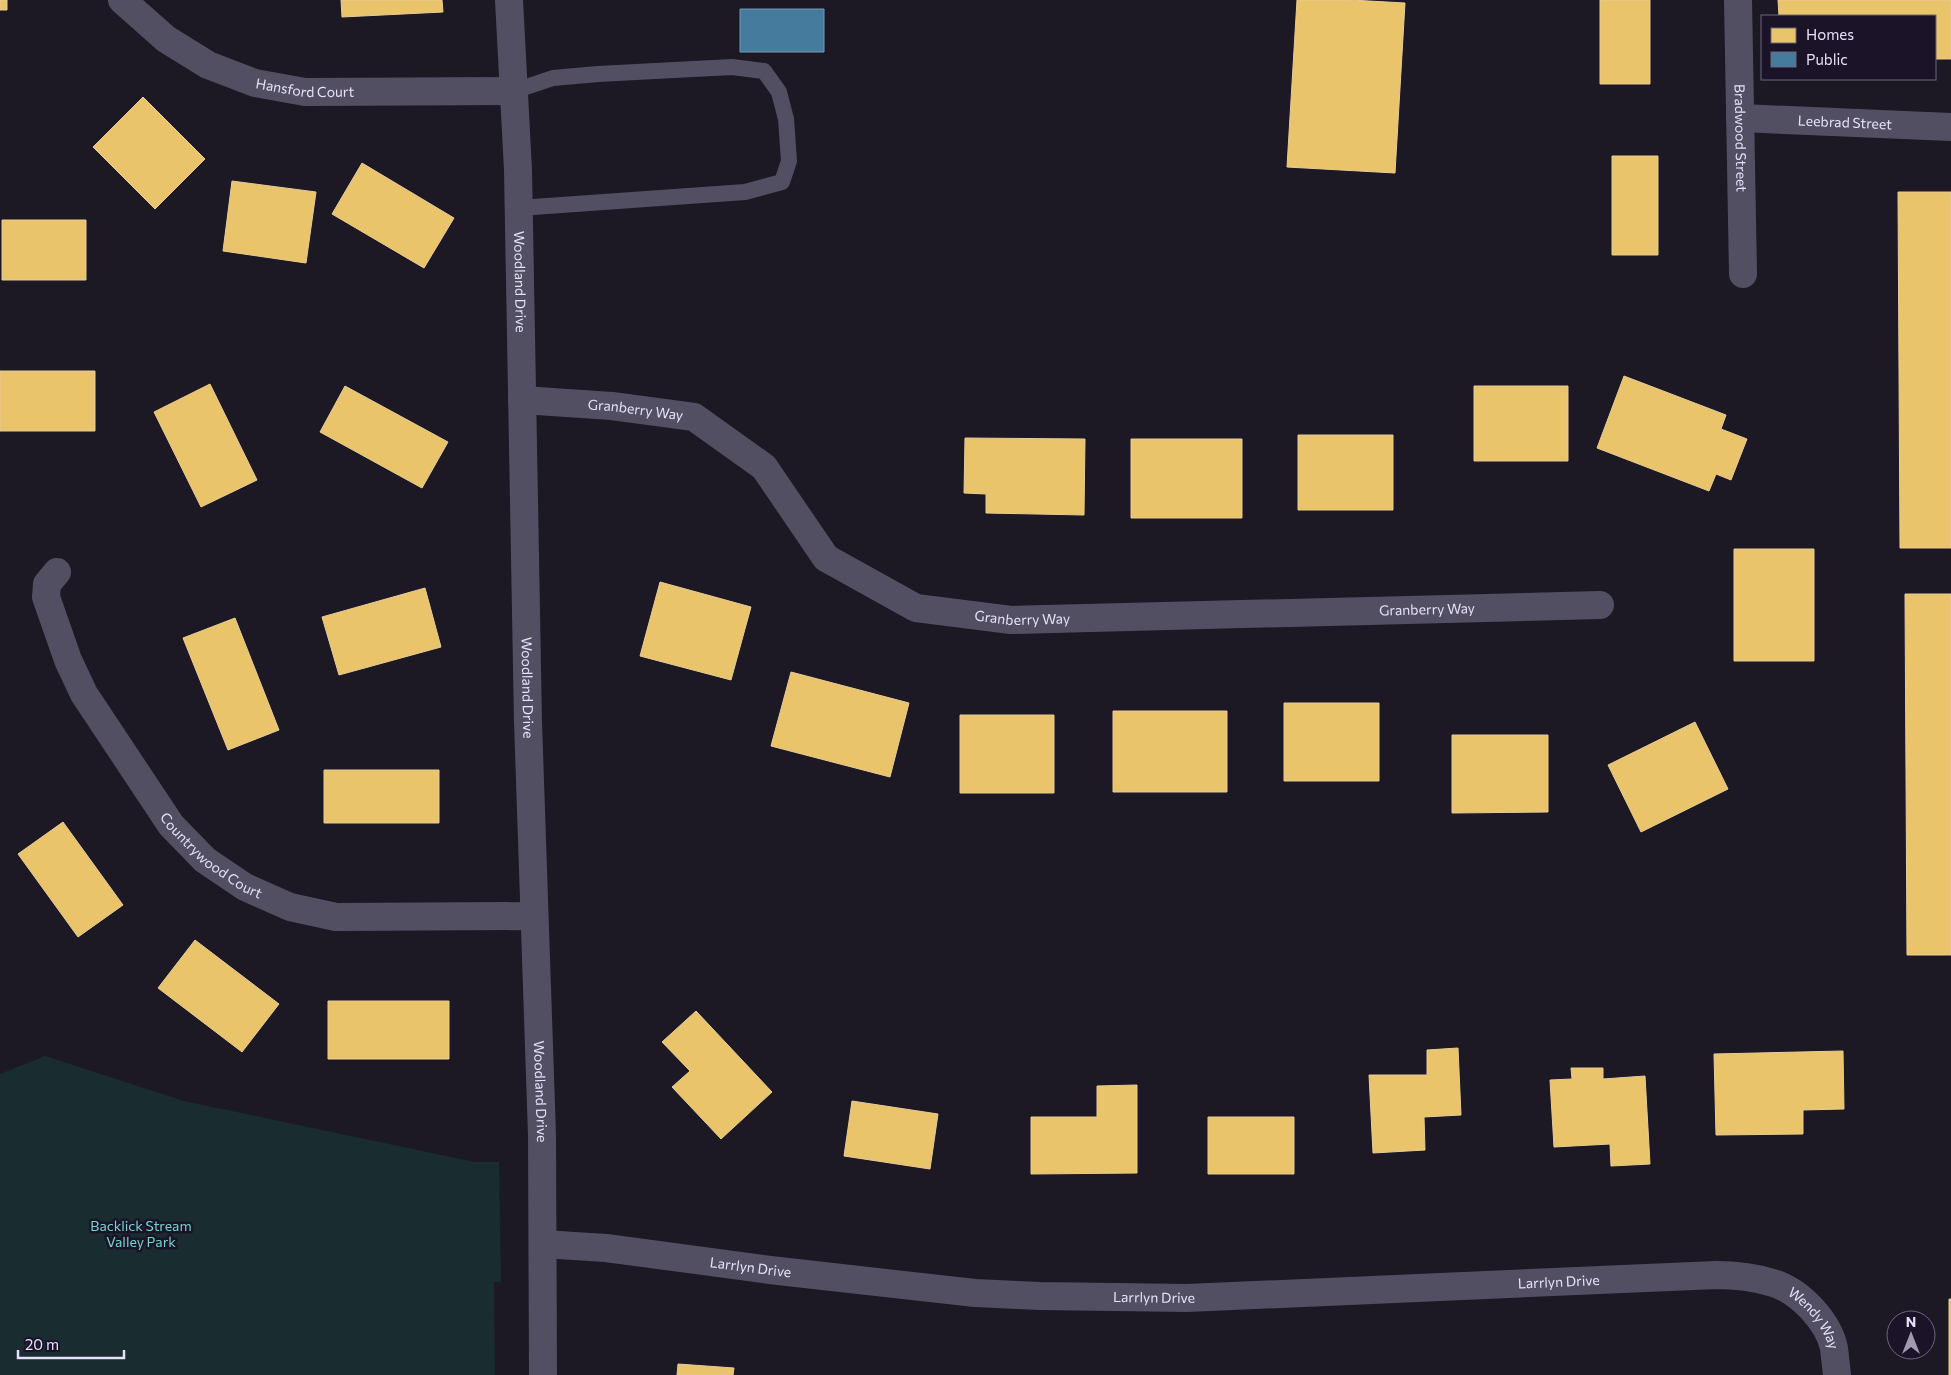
<svg xmlns="http://www.w3.org/2000/svg" width="1951" height="1375" viewBox="0 0 1951 1375" font-family="Commissioner,sans-serif">
  <rect width="100%" height="100%" fill="#1c1924"/>
  <path fill="#192c30" d="M 45,1056 L 184,1101 L 475,1162 L 499,1162 L 501,1282 L 494,1282 L 495,1375 L 0,1375 L 0,1074 Z"/>
  <path fill="#e9c46a" stroke="#e8cc96" d="M 0,0 L 7,0 L 7,10 L 0,10 Z
    M 341,0 L 442,0 L 443,12 L 342,17 Z
    M 1297,0 L 1351,0 L 1405,3 L 1395,173 L 1287,167 Z
    M 1600,0 L 1650,0 L 1650,84 L 1600,84 Z
    M 1778,0 L 1951,0 L 1951,59 L 1935,59 L 1935,16 L 1779,16 Z
    M 143,97 L 205,159 L 155,209 L 93,147 Z
    M 1612,156 L 1658,156 L 1658,255 L 1612,255 Z
    M 362,163 L 454,218 L 424,268 L 332,214 Z
    M 232,181 L 316,192 L 306,263 L 223,251 Z
    M 1898,192 L 1951,192 L 1951,548 L 1900,548 Z
    M 2,220 L 86,220 L 86,280 L 2,280 Z
    M 0,371 L 95,371 L 95,431 L 0,431 Z
    M 1624,376 L 1726,415 L 1721,429 L 1747,439 L 1731,480 L 1716,474 L 1709,491 L 1597,448 Z
    M 210,384 L 257,480 L 201,507 L 154,412 Z
    M 345,386 L 448,442 L 422,488 L 320,432 Z
    M 1474,386 L 1568,386 L 1568,461 L 1474,461 Z
    M 1298,435 L 1393,435 L 1393,510 L 1298,510 Z
    M 965,438 L 1085,439 L 1084,515 L 986,513 L 986,494 L 964,493 Z
    M 1131,439 L 1242,439 L 1242,518 L 1131,518 Z
    M 1734,549 L 1814,549 L 1814,661 L 1734,661 Z
    M 660,582 L 751,607 L 731,680 L 640,656 Z
    M 425,588 L 441,647 L 339,675 L 322,617 Z
    M 1905,594 L 1951,594 L 1951,955 L 1907,955 Z
    M 235,618 L 279,730 L 228,750 L 183,638 Z
    M 791,672 L 909,703 L 890,777 L 771,746 Z
    M 1284,703 L 1379,703 L 1379,781 L 1284,781 Z
    M 1113,711 L 1227,711 L 1227,792 L 1113,792 Z
    M 960,715 L 1054,715 L 1054,793 L 960,793 Z
    M 1695,722 L 1728,789 L 1641,832 L 1608,765 Z
    M 1452,735 L 1548,735 L 1548,812 L 1452,813 Z
    M 324,770 L 439,770 L 439,823 L 324,823 Z
    M 63,822 L 123,905 L 78,937 L 18,854 Z
    M 195,940 L 279,1004 L 242,1052 L 158,988 Z
    M 328,1001 L 449,1001 L 449,1059 L 328,1059 Z
    M 696,1011 L 772,1092 L 721,1139 L 672,1087 L 690,1071 L 662,1042 Z
    M 1458,1048 L 1461,1115 L 1424,1117 L 1425,1150 L 1373,1153 L 1369,1075 L 1427,1075 L 1427,1050 Z
    M 1843,1051 L 1844,1109 L 1803,1110 L 1803,1134 L 1716,1135 L 1714,1054 Z
    M 1571,1068 L 1603,1068 L 1603,1079 L 1645,1076 L 1650,1164 L 1611,1166 L 1610,1144 L 1554,1147 L 1550,1080 L 1572,1079 Z
    M 1137,1085 L 1137,1173 L 1031,1174 L 1031,1117 L 1097,1117 L 1097,1086 Z
    M 852,1101 L 938,1114 L 930,1169 L 844,1156 Z
    M 1208,1117 L 1294,1117 L 1294,1174 L 1208,1174 Z
    M 1949,1299 L 1951,1299 L 1951,1375 L 1949,1375 Z
    M 678,1364 L 734,1368 L 733,1375 L 677,1375 Z"/>
  <path fill="#457b9d" stroke="#7699b9" d="M 740,9 L 824,9 L 824,52 L 740,52 Z"/>
  <g fill="none" stroke-linecap="round" stroke-linejoin="round">
    <path stroke="#534f63" stroke-width="16" d="M 514,91 L 553,78 L 598,74 L 732,67 L 764,71 L 779,92 L 786,119 L 789,161 L 782,182 L 745,192 L 519,208"/>
    <g stroke="#534f63" stroke-width="28">
      <path id="s1" d="M 122,0 L 166,39 L 208,65 L 255,83 L 305,92 L 514,91"/>
      <path id="s2" d="M 509,0 L 518,170 L 528,722 L 542,1135 L 543,1375"/>
      <path id="s3" d="M 1738,0 L 1743,274"/>
      <path id="s4" d="M 1740,118 L 1951,127"/>
      <path id="s5" d="M 522,400 L 612,406 L 694,417 L 764,467 L 826,558 L 916,608 L 1011,620 L 1600,605"/>
      <path id="s6" d="M 57,572 L 47,584 L 46,597 L 68,660 L 84,694 L 171,825 L 205,860 L 245,887 L 290,907 L 336,917 L 534,916"/>
      <path id="s7" d="M 543,1244 L 606,1248 L 770,1270 L 975,1293 L 1040,1296 L 1187,1298 L 1716,1275 C 1735,1275 1754,1277 1773,1283 C 1800,1291 1828,1321 1834,1348 C 1835,1357 1836,1366 1837,1375"/>
    </g>
  </g>
  <g text-anchor="middle" stroke-width="5" stroke-linejoin="round" paint-order="stroke">
    <g font-size="14" fill="#e7e0fb" stroke="#1b1429">
      <text dy="5" stroke="none"><textPath href="#s1" startOffset="209">Hansford Court</textPath></text>
      <text dy="5" stroke="none"><textPath href="#s4" startOffset="105">Leebrad Street</textPath></text>
      <text dy="5" stroke="none"><textPath href="#s3" startOffset="138">Bradwood Street</textPath></text>
      <text dy="5" stroke="none"><textPath href="#s2" startOffset="282">Woodland Drive</textPath></text>
      <text dy="5" stroke="none"><textPath href="#s5" startOffset="114">Granberry Way</textPath></text>
      <text dy="5" stroke="none"><textPath href="#s5" startOffset="984">Granberry Way</textPath></text>
      <text dy="5" stroke="none"><textPath href="#s5" startOffset="579">Granberry Way</textPath></text>
      <text dy="5" stroke="none"><textPath href="#s2" startOffset="688">Woodland Drive</textPath></text>
      <text dy="5" stroke="none"><textPath href="#s6" startOffset="341">Countrywood Court</textPath></text>
      <text dy="5" stroke="none"><textPath href="#s2" startOffset="1092">Woodland Drive</textPath></text>
      <text dy="5" stroke="none"><textPath href="#s7" startOffset="209">Larrlyn Drive</textPath></text>
      <text dy="5" stroke="none"><textPath href="#s7" startOffset="1019">Larrlyn Drive</textPath></text>
      <text dy="5" stroke="none"><textPath href="#s7" startOffset="614">Larrlyn Drive</textPath></text>
      <text dy="5" stroke="none"><textPath href="#s7" startOffset="1290">Wendy Way</textPath></text>
    </g>
    <g font-size="14" fill="#74d4ca" stroke="#1b1429">
      <text x="141" y="1231">Backlick Stream<tspan x="141" dy="16">Valley Park</tspan></text>
    </g>
  </g>
  <rect x="1761" y="15" width="175" height="65" fill="#1b1429" stroke="#6d667d"/>
  <rect x="1771" y="28" width="25" height="15" fill="#e9c46a" stroke="#6d667d"/>
  <text x="1806" y="40" font-size="15" fill="#e7e0fb">Homes</text>
  <rect x="1771" y="52" width="25" height="15" fill="#457b9d" stroke="#6d667d"/>
  <text x="1806" y="65" font-size="15" fill="#e7e0fb">Public</text>
  <g transform="translate(1911 1335)"><circle r="24" fill="#1b1429" stroke="#6d667d"/>
  <path d="M0-4L9 19L0 12L-9 19Z" fill="#a09ab0"/>
  <text y="-8" font-size="14" font-weight="bold" text-anchor="middle" fill="#e7e0fb">N</text>
  </g>
  <path d="M18 1350v8h106v-8" fill="none" stroke="#e7e0fb" stroke-width="2.5"/>
  <text x="25" y="1350" font-size="15" fill="#e7e0fb" stroke="#1b1429" stroke-width="4" paint-order="stroke">20 m</text>
</svg>
